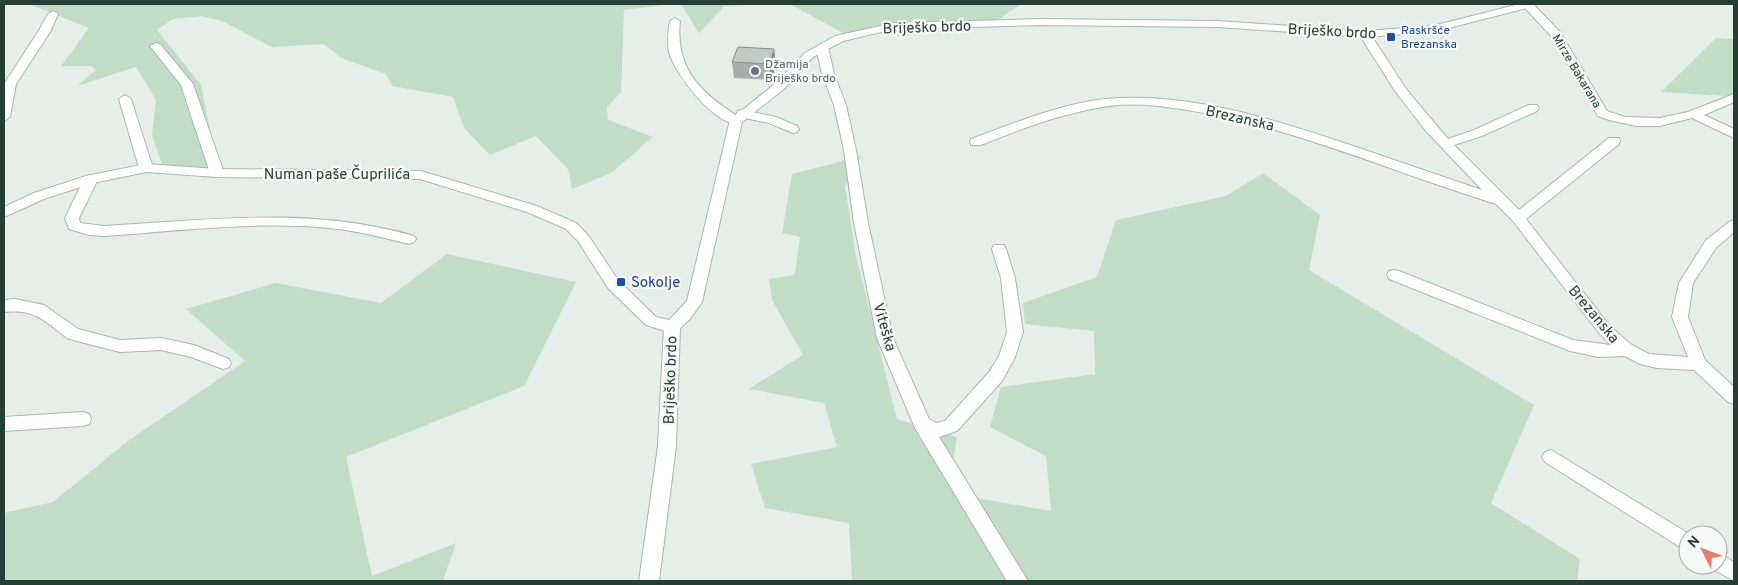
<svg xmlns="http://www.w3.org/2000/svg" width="1738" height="585" viewBox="0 0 1738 585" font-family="Overpass,sans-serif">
  <rect width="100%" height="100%" fill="#e6eeea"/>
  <path fill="#c1ddc6" d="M 29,4 L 671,4 L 624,10 L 621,92 L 607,107 L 608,120 L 653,137 L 611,173 L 572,189 L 568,169 L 536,136 L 490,155 L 464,128 L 453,97 L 392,86 L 386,74 L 341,58 L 324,44 L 272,47 L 222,21 L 202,16 L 173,19 L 157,30 L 201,85 L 218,169 L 162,165 L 152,135 L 156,100 L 136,67 L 77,86 L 96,70 L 90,66 L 61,66 L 89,28 Z
    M 681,4 L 1021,4 L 990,25 L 921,23 L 843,33 L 790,4 L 724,6 L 699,33 Z
    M 1716,38 L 1734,39 L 1734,93 L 1726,96 L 1661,92 Z
    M 861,156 L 845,186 L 856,256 L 897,419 L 957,437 L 950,480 L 971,497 L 1051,511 L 1046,456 L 990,427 L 1001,387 L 1095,374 L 1094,331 L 1025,324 L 1023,303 L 1097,277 L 1116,220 L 1226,196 L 1263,173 L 1320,215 L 1309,270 L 1534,405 L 1491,503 L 1580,559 L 1577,581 L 852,581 L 849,523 L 765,508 L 751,464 L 837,447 L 824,403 L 749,389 L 803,355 L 772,300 L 769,279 L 795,275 L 800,237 L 782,233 L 792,174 Z
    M 447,254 L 576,282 L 524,386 L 346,457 L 372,576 L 456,543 L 443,581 L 4,581 L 4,513 L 53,502 L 128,441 L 245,361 L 186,309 L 276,283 L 381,303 Z"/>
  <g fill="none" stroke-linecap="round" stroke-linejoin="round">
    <g stroke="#a9b6b0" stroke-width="2">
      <path id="street" d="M 1523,4 L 1533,4 L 1560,32 L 1607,111 L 1625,117 L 1660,118 L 1688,112 L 1734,94 L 1734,102 L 1704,115 L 1734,129 L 1734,138 L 1692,118 L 1660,126 L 1636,126 L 1609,120 L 1598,116 L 1551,36 L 1524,7 Z
        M 53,11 L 58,14 L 50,32 L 16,84 L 10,117 L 4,121 L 4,84 L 38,32 L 48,14 Z
        M 675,18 L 680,21 C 675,67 699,92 736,115 L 738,111 L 742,110 L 776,117 L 797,126 L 799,129 L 797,132 L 793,133 L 769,123 L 740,117 L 742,120 L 740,123 C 717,129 674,73 669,52 C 667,42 668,32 670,21 Z
        M 1365,31 L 1369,32 L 1406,89 L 1448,139 L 1474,130 L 1529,105 L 1537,105 L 1539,108 L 1537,111 L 1482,136 L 1454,145 L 1519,210 L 1609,138 L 1619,138 L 1620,141 L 1619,144 L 1526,219 L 1609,325 L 1621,336 L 1632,345 L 1649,354 L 1688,357 L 1672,317 L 1679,283 L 1706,240 L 1729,222 L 1734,220 L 1734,232 L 1716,248 L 1693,283 L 1688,317 L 1705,360 L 1734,387 L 1734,404 L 1728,402 L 1694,370 L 1657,368 L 1640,364 L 1625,356 L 1598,357 L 1570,351 L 1389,279 L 1387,275 L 1389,271 L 1394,270 L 1399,271 L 1573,340 L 1611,345 L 1599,333 L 1513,221 L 1496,204 C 1398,174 1305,132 1204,113 C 1171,107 1136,101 1103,107 C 1060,114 1021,129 981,145 L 971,145 L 970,142 L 971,139 C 1015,123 1059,104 1105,99 C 1188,91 1276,120 1353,146 C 1396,161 1439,175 1482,190 L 1426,131 L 1395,91 L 1359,34 Z
        M 156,43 L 160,44 L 193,84 L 224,173 L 222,176 L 217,177 L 210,173 L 181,85 L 150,46 Z
        M 822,44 L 828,47 L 834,74 L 846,105 L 856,150 L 868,223 L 893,338 L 929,419 L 936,423 L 945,421 L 990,371 L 999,356 L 1007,332 L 1001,278 L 992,249 L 994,245 L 1004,245 L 1006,249 L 1015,278 L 1023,332 L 1015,357 L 1002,381 L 957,431 L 939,437 L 1028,581 L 1007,581 L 915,428 L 877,338 L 854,223 L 844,150 L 834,105 L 822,74 L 816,47 Z
        M 125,95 L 131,99 L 153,168 L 151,171 L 146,172 L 139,168 L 119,99 Z
        M 91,175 L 96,176 L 98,179 L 79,218 L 80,223 L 104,226 C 209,220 311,206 414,236 L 416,239 L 414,242 L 409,244 C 385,238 362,232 338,229 C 261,220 181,231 104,236 L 89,235 L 69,229 L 65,218 L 84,179 L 86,176 Z
        M 15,299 L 44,305 L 78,329 L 120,340 L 161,338 L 194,345 L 229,359 L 231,363 L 229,367 L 223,369 L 191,357 L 161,350 L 120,352 L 73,340 L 67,338 C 43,320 36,309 4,312 L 4,300 Z
        M 672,321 L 677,323 L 680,327 L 676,446 L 659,581 L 639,581 L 658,446 L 664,327 L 667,323 Z
        M 83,412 L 89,414 L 91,419 L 89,424 L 83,426 L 4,431 L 4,417 Z
        M 1551,450 L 1691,535 L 1688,535 L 1688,552 L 1545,462 L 1542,457 L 1545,452 Z
        M 1718,553 L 1734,562 L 1734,581 L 1711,568 L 1710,565 L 1718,565 Z"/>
    </g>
    <g stroke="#a5b9b0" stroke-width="2">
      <path id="secondary" d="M 1519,4 L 1536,4 L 1535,6 L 1433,32 L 1365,37 L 1217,27 L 1041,25 L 894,29 L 843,41 L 813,57 L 784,89 L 742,122 L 702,302 L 690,319 L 677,331 L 672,333 L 646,325 L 608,288 L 578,241 L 566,229 L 527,212 L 420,179 L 217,177 L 146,172 L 93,183 L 44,199 L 4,217 L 4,207 L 34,193 L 86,176 L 146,164 L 217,169 L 421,171 L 537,206 L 576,223 L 588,235 L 618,280 L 656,317 L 669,320 L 687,301 L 730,120 L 776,83 L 805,53 L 835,36 L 894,23 L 1041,19 L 1217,21 L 1365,31 L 1433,26 Z"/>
    </g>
    <use href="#street" fill="#fff" fill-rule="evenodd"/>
    <use href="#secondary" fill="#fff" fill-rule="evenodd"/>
  </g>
  <path fill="#a4afa9" d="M 774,49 L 776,65 L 771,80 L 734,78 L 732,62 Z"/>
  <path fill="#868e8a" d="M 774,49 L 776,65 L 771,80 L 770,64 Z"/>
  <path fill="#bfcbc5" stroke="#868e8a" d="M 738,47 L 774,49 L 770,64 L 732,62 Z"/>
  <g fill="#1a4fb4" stroke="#f7faf8" stroke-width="2">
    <rect x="1386" y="32" width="10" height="10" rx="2.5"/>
    <rect x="616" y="277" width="10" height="10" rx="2.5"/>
  </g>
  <circle fill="#6b7280" stroke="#f7faf8" stroke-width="2" cx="755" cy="71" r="5"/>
  <g text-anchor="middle" stroke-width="4.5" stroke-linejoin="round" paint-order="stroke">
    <g font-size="12" fill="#164399" stroke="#f7faf8" text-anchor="start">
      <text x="1401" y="34">Raskršće<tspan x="1401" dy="14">Brezanska</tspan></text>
    </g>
    <g font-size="12" fill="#5b616d" stroke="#f7faf8" text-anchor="start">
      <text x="765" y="68">Džamija<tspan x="765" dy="14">Briješko brdo</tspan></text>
    </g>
    <g font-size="12" fill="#263f36" stroke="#f7faf8">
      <text transform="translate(1577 71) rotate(59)" y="4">Mirze Bakarana</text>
    </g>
    <g font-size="15" fill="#263f36" stroke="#f7faf8">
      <text transform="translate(927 27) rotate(-2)" y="5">Briješko brdo</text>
      <text transform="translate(1332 31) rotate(3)" y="5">Briješko brdo</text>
      <text transform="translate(1240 118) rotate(13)" y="5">Brezanska</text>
      <text x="337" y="179">Numan paše Čuprilića</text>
      <text transform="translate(1594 314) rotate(50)" y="5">Brezanska</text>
      <text transform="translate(885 327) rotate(74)" y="5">Viteška</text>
      <text transform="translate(670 380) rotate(-88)" y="5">Briješko brdo</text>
    </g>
    <g font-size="15" fill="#164399" stroke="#f7faf8" text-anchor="start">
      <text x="631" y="287">Sokolje</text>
    </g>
  </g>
  <rect width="1738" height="585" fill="none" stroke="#263f36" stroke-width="10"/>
  <g transform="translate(1703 550) rotate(312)"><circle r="24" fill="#f7faf8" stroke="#a3afaa"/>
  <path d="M0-4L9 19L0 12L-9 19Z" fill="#e67f6c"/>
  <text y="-8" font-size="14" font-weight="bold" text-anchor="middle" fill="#263f36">N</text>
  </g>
</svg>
